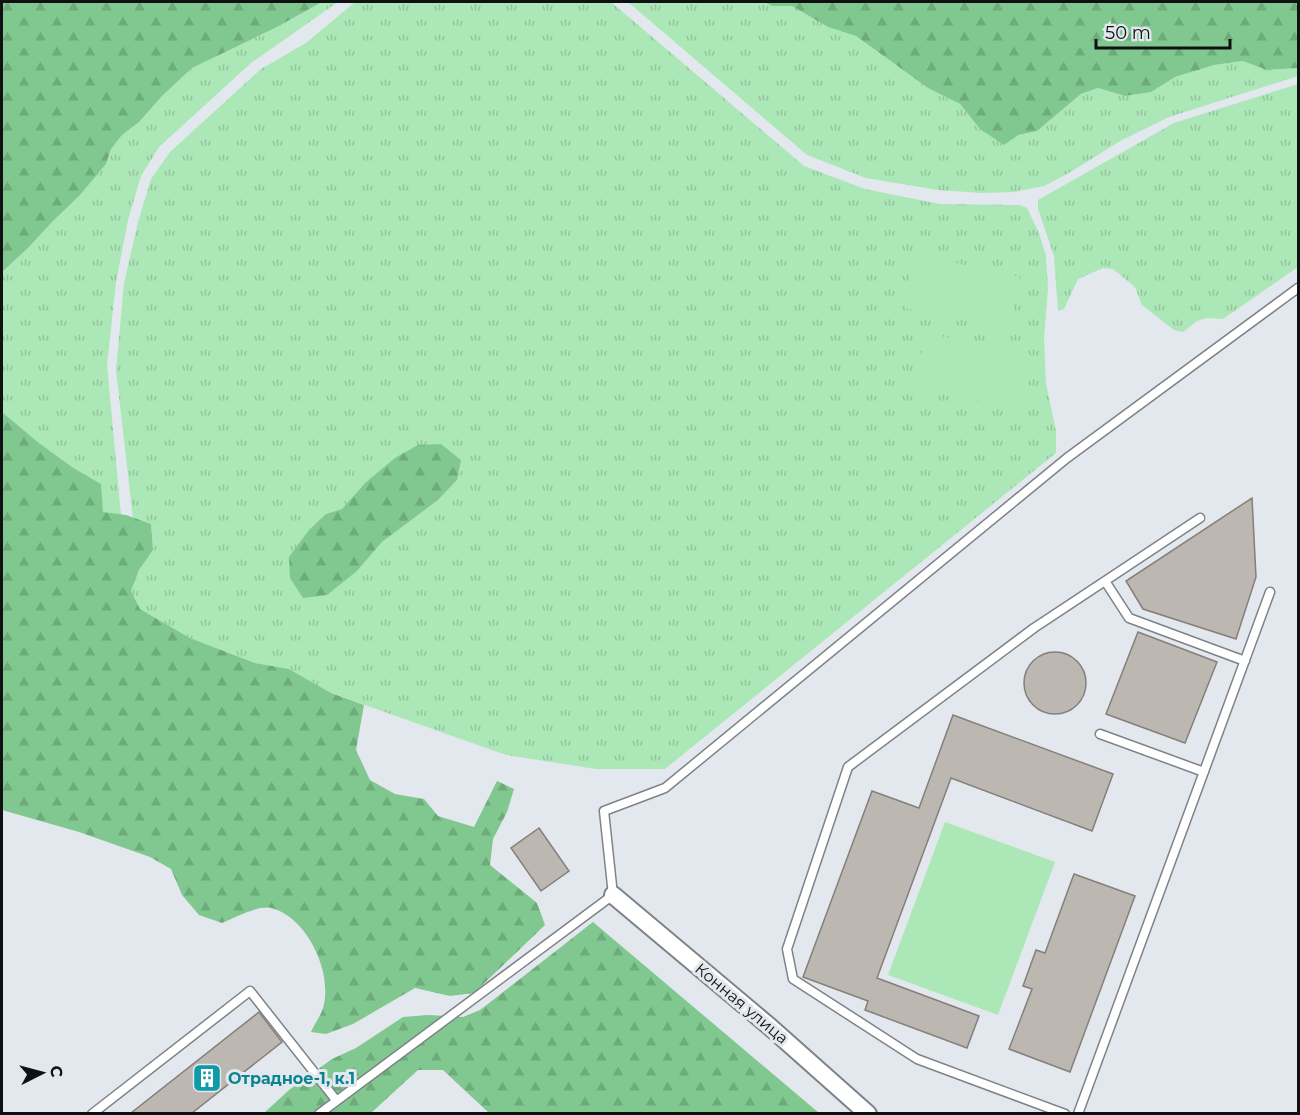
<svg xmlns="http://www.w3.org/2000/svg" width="1300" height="1115" viewBox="0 0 1300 1115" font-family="Montserrat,sans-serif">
  <defs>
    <pattern id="grass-tufts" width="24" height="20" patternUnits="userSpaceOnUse" patternTransform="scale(1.5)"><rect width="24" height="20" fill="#ace7b7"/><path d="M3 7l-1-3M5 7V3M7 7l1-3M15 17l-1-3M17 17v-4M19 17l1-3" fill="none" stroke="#93c59c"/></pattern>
    <pattern id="forest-firs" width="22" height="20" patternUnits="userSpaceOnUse" patternTransform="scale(1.5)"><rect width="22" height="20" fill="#80c890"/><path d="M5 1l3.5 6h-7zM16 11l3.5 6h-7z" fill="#6dab7b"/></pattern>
  </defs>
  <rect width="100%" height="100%" fill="#e2e8ed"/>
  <path fill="url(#grass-tufts)" fill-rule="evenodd" d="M 322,2 L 338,2 L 251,63 L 159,147 L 141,176 L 128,220 L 116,282 L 107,365 L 121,515 L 102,512 L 101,484 L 72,467 L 39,443 L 2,412 L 2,272 L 28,248 L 52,222 L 80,195 L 106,164 L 111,149 L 122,135 L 139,122 L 162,96 L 192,68 L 277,27 Z
    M 355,2 L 611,2 L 804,166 L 865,189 L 940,204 L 1019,205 L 1027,208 L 1039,233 L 1046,256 L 1048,289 L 1044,338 L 1046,384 L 1056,431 L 1056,453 L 665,769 L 596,769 L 506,755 L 331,693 L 289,669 L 255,663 L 190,638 L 140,609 L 131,591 L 139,570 L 153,550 L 151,524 L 133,519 L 116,370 L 124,283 L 138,222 L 151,179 L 170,152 L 261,69 L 306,43 ZM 457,480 L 438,500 L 382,542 L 357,571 L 326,514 L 342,509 L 365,483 Z
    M 628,2 L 765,2 L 772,6 L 792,6 L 828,27 L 856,36 L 928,88 L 960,104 L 980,129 L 1018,135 L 1037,131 L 1081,94 L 1098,88 L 1125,96 L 1150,92 L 1175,77 L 1214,65 L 1244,61 L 1267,70 L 1298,68 L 1298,76 L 1169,117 L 1122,140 L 1067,174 L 1044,186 L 1014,192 L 982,193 L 938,190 L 866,178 L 807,155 Z
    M 1298,84 L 1298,267 L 1223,319 L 1207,318 L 1197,321 L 1183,332 L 1174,330 L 1142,305 L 1135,287 L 1113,269 L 1103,268 L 1078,279 L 1064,309 L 1058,311 L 1054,256 L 1038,209 L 1038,200 L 1174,123 Z"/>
  <path fill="url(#forest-firs)" d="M 2,2 L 322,2 L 277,27 L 192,68 L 162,96 L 139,122 L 122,135 L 111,149 L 106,164 L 80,195 L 52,222 L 28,248 L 2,272 Z
    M 765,2 L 1298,2 L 1298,68 L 1267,70 L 1243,61 L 1214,65 L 1175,77 L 1151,92 L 1125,96 L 1098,88 L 1081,94 L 1037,131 L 1018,135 L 1004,145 L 980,129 L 960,104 L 928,88 L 856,36 L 828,27 L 792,6 L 772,6 Z
    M 2,412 L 39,443 L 72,467 L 101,484 L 103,512 L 126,515 L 151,524 L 153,550 L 139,570 L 131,591 L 140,609 L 190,638 L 255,663 L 289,669 L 331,693 L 364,705 L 356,750 L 370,780 L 395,794 L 424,799 L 438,816 L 474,827 L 497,781 L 514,789 L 507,812 L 493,839 L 490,865 L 537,903 L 545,925 L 474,993 L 450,996 L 415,988 L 353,1024 L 326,1034 L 311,1032 C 314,1025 319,1018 322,1011 C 335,976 308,917 271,908 C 258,905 234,918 222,923 L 199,915 L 182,895 L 171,869 L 150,857 L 79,832 L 2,810 Z
    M 441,444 L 461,460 L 457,480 L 438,500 L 382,542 L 357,571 L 327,595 L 303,598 L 290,578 L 289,557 L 309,530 L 326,514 L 342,509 L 365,483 L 395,458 L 418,445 Z
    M 593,922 L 819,1113 L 489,1113 L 443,1070 L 418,1070 L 371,1113 L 263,1114 L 289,1090 L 332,1059 L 356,1048 L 403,1017 L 429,1015 L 463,1017 L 480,1010 Z"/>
  <path fill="#ace7b7" d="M 915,254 L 1020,277 L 1009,330 L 904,308 Z
    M 926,333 L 1030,355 L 1019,409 L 914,387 Z
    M 945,822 L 1055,862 L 998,1015 L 888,975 Z"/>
  <path fill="#bdb7b2" stroke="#857f7b" stroke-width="1.5" d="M 1252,498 L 1256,577 L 1236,639 L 1143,609 L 1126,581 Z
    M 1138,632 L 1217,662 L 1185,743 L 1106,714 Z
    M1024 683a31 31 0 1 1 62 0a31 31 0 1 1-62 0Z
    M 953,715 L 1113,774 L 1092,831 L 951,778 L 877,978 L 979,1016 L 967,1048 L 865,1010 L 868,1001 L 803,977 L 872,791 L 919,808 Z
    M 539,828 L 569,871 L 541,891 L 511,848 Z
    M 1074,874 L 1135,896 L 1070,1072 L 1009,1049 L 1032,989 L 1023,986 L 1036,950 L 1045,953 Z
    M 259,1012 L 282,1042 L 192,1113 L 131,1113 Z"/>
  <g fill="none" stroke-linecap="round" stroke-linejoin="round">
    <g stroke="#7e8388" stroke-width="11">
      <path id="service" d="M 1200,518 L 1105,581 L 1129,618 L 1245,661
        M 1100,734 L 1204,772
        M 92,1114 L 250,991 L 336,1100
        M 319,1114 L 613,895 L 604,811 L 665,788 L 1067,458 L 1298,288
        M 1065,1114 L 917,1059 L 793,979 L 787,949 L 848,767 L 1034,628 L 1105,581
        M 1078,1114 L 1270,592"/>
    </g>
    <g stroke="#7e8388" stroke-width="20">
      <path id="minor" d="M 613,895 L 769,1026 L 868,1114"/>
    </g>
    <use href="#service" stroke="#fff" stroke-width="8"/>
    <use href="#minor" stroke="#fff" stroke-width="16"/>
  </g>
  <defs>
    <g id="building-square" transform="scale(1.5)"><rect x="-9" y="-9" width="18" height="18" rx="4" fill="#0f9aa8" stroke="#e2e8ed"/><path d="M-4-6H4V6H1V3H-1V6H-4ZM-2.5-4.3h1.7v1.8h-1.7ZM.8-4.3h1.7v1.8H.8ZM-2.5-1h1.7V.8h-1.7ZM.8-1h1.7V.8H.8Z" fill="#fff"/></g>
  </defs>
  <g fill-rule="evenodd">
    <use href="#building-square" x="207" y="1078"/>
  </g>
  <g text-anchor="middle" stroke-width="6" stroke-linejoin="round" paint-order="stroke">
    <g font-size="16" fill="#0f1113" stroke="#e2e8ed">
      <text transform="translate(742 1003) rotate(40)" y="6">Конная улица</text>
    </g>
    <g font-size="16" font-weight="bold" fill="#0d838f" stroke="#e2e8ed" text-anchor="start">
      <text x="228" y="1084">Отрадное-1, к.1</text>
    </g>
  </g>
  <rect width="1300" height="1115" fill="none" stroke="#0f1113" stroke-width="6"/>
  <g transform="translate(42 1073) rotate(84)" stroke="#e2e8ed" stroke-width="4.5" paint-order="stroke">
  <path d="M0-4.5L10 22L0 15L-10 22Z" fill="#0f1113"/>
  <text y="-9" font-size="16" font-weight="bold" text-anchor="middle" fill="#0f1113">С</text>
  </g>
  <path d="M1096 39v9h134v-9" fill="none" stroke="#0f1113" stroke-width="3"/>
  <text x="1105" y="39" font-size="18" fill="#0f1113" stroke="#e2e8ed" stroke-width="4.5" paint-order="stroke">50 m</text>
</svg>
